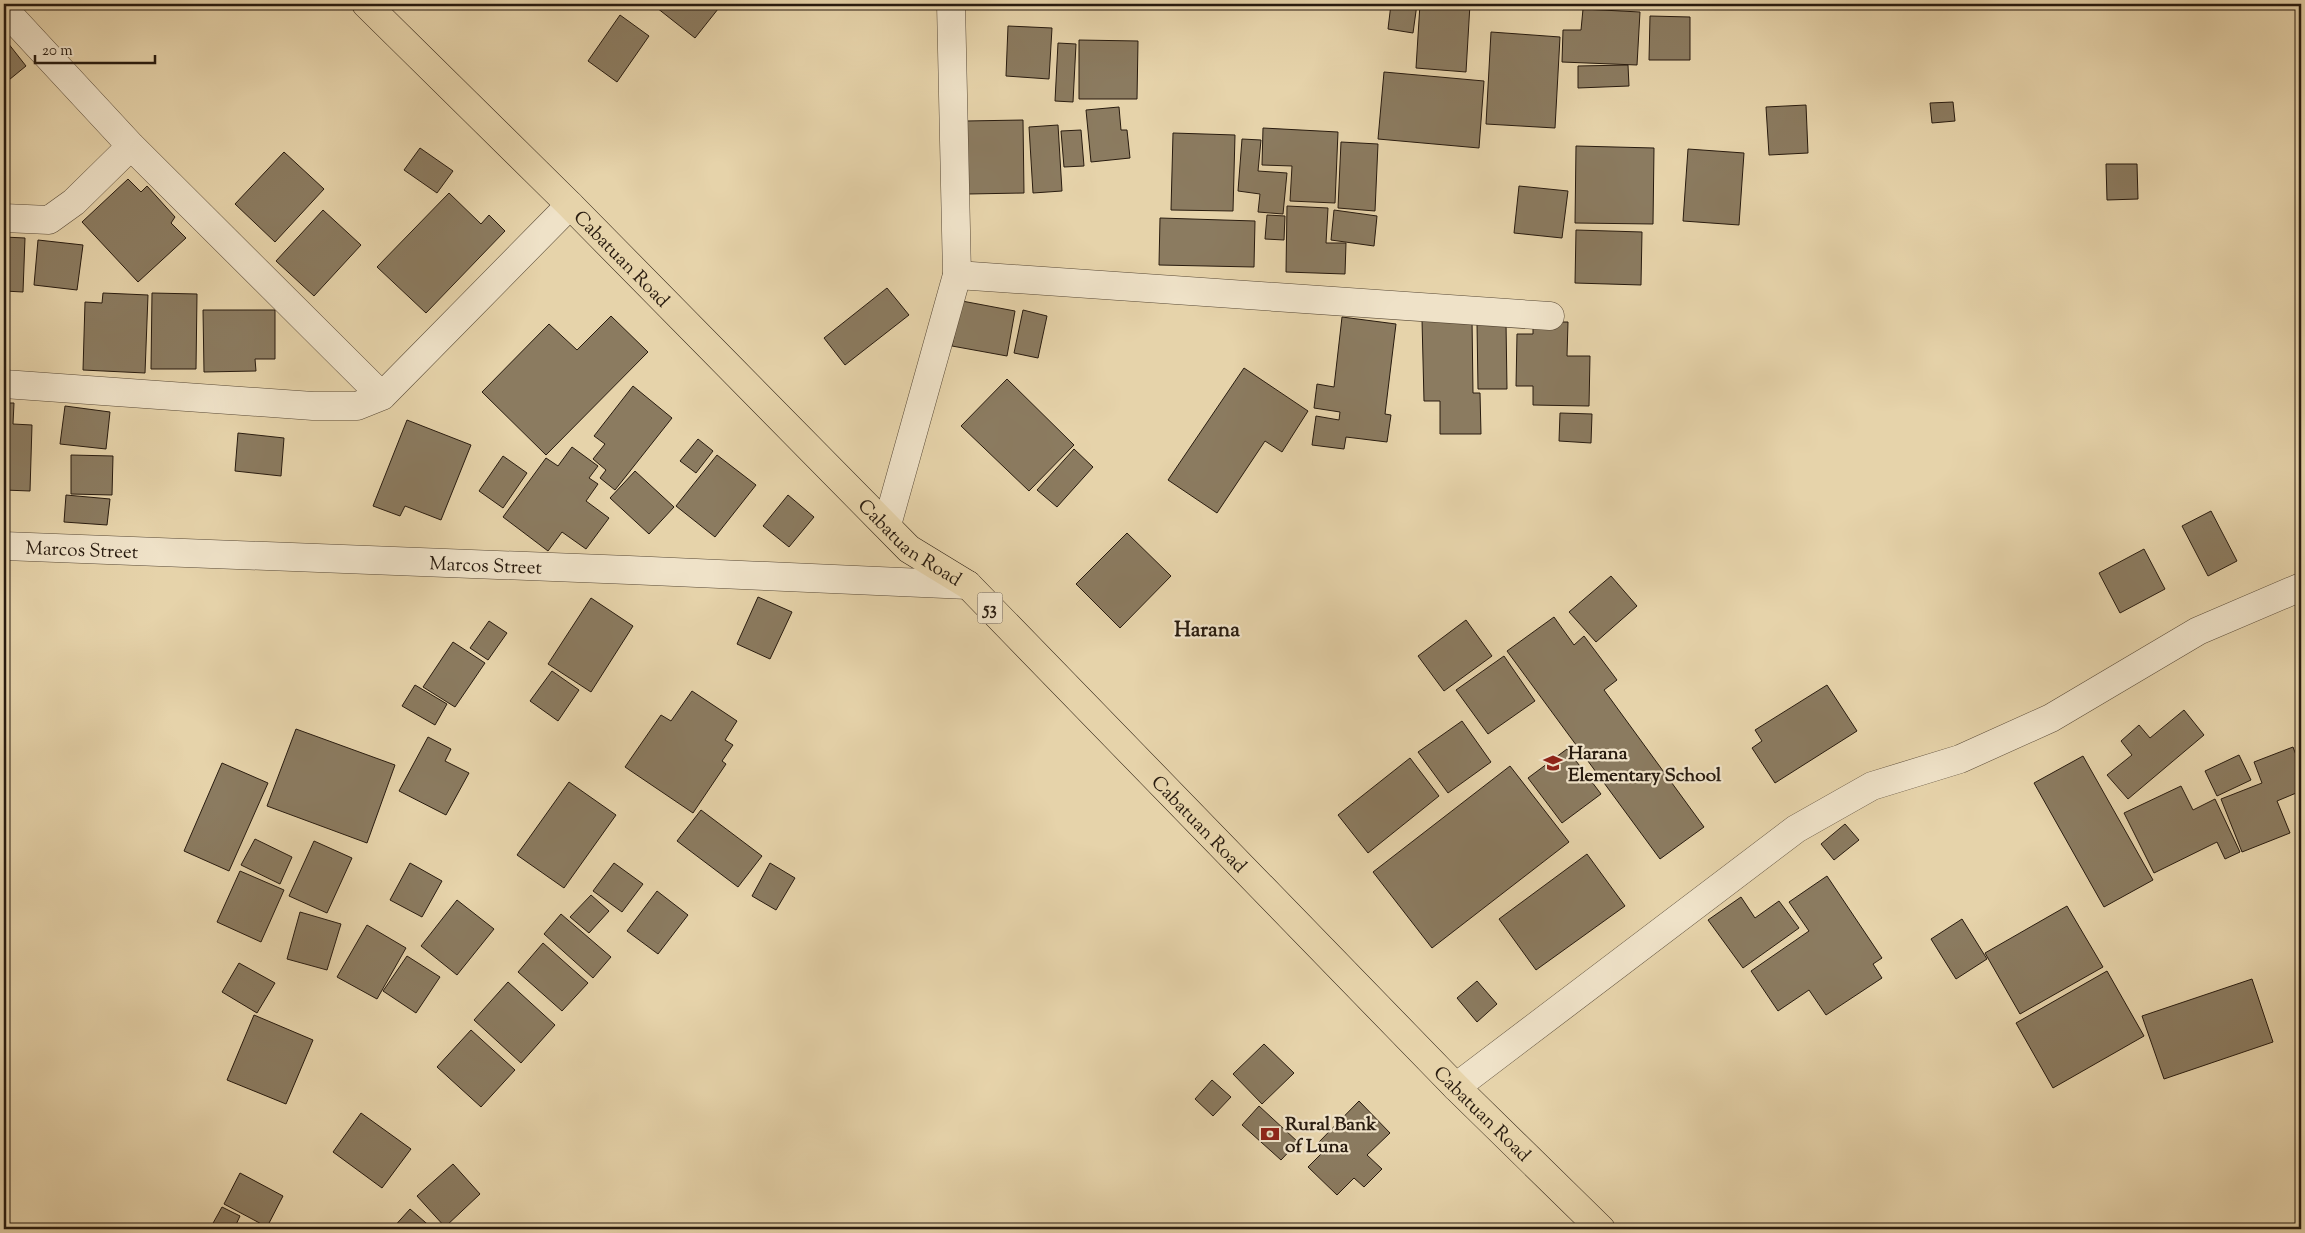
<svg xmlns="http://www.w3.org/2000/svg" width="2305" height="1233" viewBox="0 0 2305 1233" font-family="'Sorts Mill Goudy',serif">
  <rect width="100%" height="100%" fill="#e6d3aa"/>
  <filter id="stains"><feTurbulence type="fractalNoise" baseFrequency=".004" numOctaves="4"/><feColorMatrix values="0 0 0 0 .2 0 0 0 0 .09 0 0 0 0 .02 0 0 0 .5 -.17"/></filter>
  <radialGradient id="worn" r=".72"><stop offset=".6" stop-color="#630" stop-opacity="0"/><stop offset="1" stop-color="#630" stop-opacity=".3"/></radialGradient>
  <path fill="#8b7b60" stroke="#281b0f" d="M 652,4 L 722,4 L 695,38 Z
    M 1391,4 L 1417,4 L 1413,33 L 1388,29 Z
    M 1420,4 L 1470,4 L 1466,72 L 1416,68 Z
    M 1583,9 L 1640,12 L 1637,65 L 1562,62 L 1563,30 L 1581,30 Z
    M 620,15 L 649,36 L 617,82 L 588,61 Z
    M 1650,16 L 1690,17 L 1690,60 L 1649,60 Z
    M 1008,26 L 1052,28 L 1049,79 L 1006,76 Z
    M 1491,32 L 1560,37 L 1555,128 L 1486,124 Z
    M 4,38 L 26,66 L 4,84 Z
    M 1079,40 L 1138,41 L 1137,99 L 1079,99 Z
    M 1058,43 L 1076,44 L 1073,102 L 1055,101 Z
    M 1628,65 L 1629,86 L 1578,88 L 1578,66 Z
    M 1384,72 L 1484,81 L 1479,148 L 1378,139 Z
    M 1953,102 L 1955,121 L 1932,123 L 1930,103 Z
    M 1806,105 L 1808,153 L 1769,155 L 1766,107 Z
    M 1119,107 L 1121,130 L 1127,130 L 1130,158 L 1091,162 L 1086,110 Z
    M 1023,120 L 1024,193 L 968,194 L 966,121 Z
    M 1058,125 L 1062,191 L 1033,193 L 1029,127 Z
    M 1263,128 L 1338,132 L 1335,203 L 1290,201 L 1292,166 L 1262,165 Z
    M 1081,130 L 1084,166 L 1064,167 L 1061,131 Z
    M 1173,133 L 1235,135 L 1233,211 L 1171,210 Z
    M 1242,139 L 1261,140 L 1258,171 L 1287,173 L 1283,214 L 1258,212 L 1260,194 L 1238,191 Z
    M 1341,142 L 1378,144 L 1375,211 L 1338,208 Z
    M 1576,146 L 1654,148 L 1653,224 L 1575,223 Z
    M 420,148 L 453,171 L 437,193 L 404,170 Z
    M 1688,149 L 1744,153 L 1739,225 L 1683,221 Z
    M 284,152 L 324,189 L 275,242 L 235,204 Z
    M 2106,164 L 2137,164 L 2138,199 L 2107,200 Z
    M 128,179 L 141,192 L 147,186 L 175,217 L 171,223 L 186,238 L 138,282 L 82,222 Z
    M 1519,186 L 1568,191 L 1562,238 L 1514,233 Z
    M 449,193 L 481,224 L 489,215 L 505,231 L 426,313 L 377,267 Z
    M 1287,206 L 1328,208 L 1326,243 L 1346,243 L 1345,274 L 1286,272 Z
    M 323,210 L 361,245 L 314,296 L 276,261 Z
    M 1334,210 L 1377,216 L 1374,246 L 1331,240 Z
    M 1267,215 L 1285,216 L 1284,240 L 1265,239 Z
    M 1160,218 L 1255,221 L 1254,267 L 1159,265 Z
    M 1576,230 L 1642,232 L 1641,285 L 1575,283 Z
    M 4,237 L 25,238 L 23,292 L 4,291 Z
    M 38,240 L 83,245 L 77,290 L 34,285 Z
    M 887,288 L 909,315 L 845,365 L 824,338 Z
    M 103,293 L 148,295 L 145,373 L 83,370 L 85,302 L 102,303 Z
    M 152,293 L 197,294 L 196,369 L 151,369 Z
    M 962,301 L 1015,311 L 1007,356 L 952,346 Z
    M 203,310 L 275,310 L 275,359 L 255,359 L 256,371 L 204,372 Z
    M 1023,310 L 1047,316 L 1038,358 L 1014,353 Z
    M 611,316 L 648,352 L 546,455 L 482,392 L 549,324 L 577,350 Z
    M 1342,317 L 1396,324 L 1385,414 L 1391,415 L 1387,442 L 1346,437 L 1344,449 L 1312,445 L 1316,416 L 1339,420 L 1340,412 L 1314,408 L 1317,384 L 1334,387 Z
    M 1472,319 L 1473,393 L 1480,393 L 1481,434 L 1440,434 L 1440,401 L 1424,401 L 1422,320 Z
    M 1533,322 L 1568,322 L 1567,356 L 1590,356 L 1589,406 L 1533,405 L 1533,386 L 1516,386 L 1517,334 L 1533,334 Z
    M 1477,323 L 1506,323 L 1507,389 L 1478,389 Z
    M 1244,368 L 1308,411 L 1282,452 L 1265,441 L 1217,513 L 1168,480 Z
    M 1007,379 L 1074,445 L 1029,491 L 961,426 Z
    M 633,386 L 672,418 L 615,490 L 600,478 L 606,470 L 593,459 L 605,444 L 594,436 Z
    M 4,403 L 14,403 L 13,424 L 32,425 L 30,491 L 4,490 Z
    M 65,406 L 110,412 L 106,449 L 60,444 Z
    M 1560,413 L 1592,414 L 1591,443 L 1559,441 Z
    M 407,420 L 471,445 L 441,520 L 405,506 L 400,516 L 373,506 Z
    M 238,433 L 284,438 L 281,476 L 235,471 Z
    M 698,439 L 713,451 L 696,473 L 680,461 Z
    M 572,447 L 598,466 L 589,478 L 598,484 L 586,501 L 609,518 L 586,549 L 562,532 L 548,551 L 503,517 L 546,458 L 558,466 Z
    M 1074,449 L 1093,467 L 1057,507 L 1037,490 Z
    M 71,455 L 113,456 L 112,495 L 71,494 Z
    M 717,455 L 756,485 L 715,537 L 676,506 Z
    M 503,456 L 527,473 L 503,508 L 479,491 Z
    M 635,471 L 674,507 L 649,534 L 610,498 Z
    M 66,495 L 110,499 L 107,525 L 64,522 Z
    M 788,495 L 814,517 L 789,547 L 763,526 Z
    M 2211,511 L 2237,561 L 2208,576 L 2182,526 Z
    M 1127,533 L 1171,576 L 1120,628 L 1076,584 Z
    M 2144,549 L 2165,589 L 2120,613 L 2099,573 Z
    M 1611,576 L 1637,606 L 1596,642 L 1569,612 Z
    M 758,597 L 792,612 L 770,659 L 737,644 Z
    M 591,598 L 633,626 L 591,692 L 548,664 Z
    M 1554,617 L 1574,645 L 1584,636 L 1617,680 L 1604,690 L 1704,827 L 1660,859 L 1507,651 Z
    M 1466,620 L 1492,656 L 1444,691 L 1418,656 Z
    M 489,621 L 507,633 L 488,660 L 470,648 Z
    M 453,642 L 485,663 L 455,707 L 423,687 Z
    M 1504,656 L 1535,701 L 1488,734 L 1456,690 Z
    M 552,671 L 579,690 L 558,721 L 530,701 Z
    M 415,685 L 447,704 L 435,725 L 402,706 Z
    M 1827,685 L 1857,731 L 1775,783 L 1752,748 L 1762,741 L 1755,730 Z
    M 692,691 L 737,721 L 725,740 L 733,745 L 722,761 L 726,764 L 693,813 L 625,767 L 661,715 L 671,721 Z
    M 2301,691 L 2301,717 L 2296,716 Z
    M 2184,710 L 2204,735 L 2128,799 L 2107,775 L 2132,755 L 2121,741 L 2139,725 L 2150,738 Z
    M 1462,721 L 1491,762 L 1448,793 L 1418,752 Z
    M 296,729 L 395,765 L 367,843 L 267,806 Z
    M 428,737 L 451,749 L 445,761 L 469,773 L 446,815 L 399,791 Z
    M 2293,747 L 2301,768 L 2301,791 L 2277,801 L 2290,833 L 2242,852 L 2221,799 L 2262,783 L 2254,762 Z
    M 1567,749 L 1601,794 L 1562,823 L 1528,778 Z
    M 2239,755 L 2251,780 L 2217,796 L 2205,771 Z
    M 2083,756 L 2153,880 L 2104,907 L 2034,783 Z
    M 1410,758 L 1439,796 L 1368,853 L 1338,815 Z
    M 222,763 L 268,783 L 229,871 L 184,851 Z
    M 1510,766 L 1569,842 L 1432,948 L 1373,872 Z
    M 569,782 L 616,815 L 564,888 L 517,855 Z
    M 2181,786 L 2193,810 L 2215,799 L 2240,852 L 2225,859 L 2217,842 L 2154,873 L 2124,813 Z
    M 701,810 L 762,856 L 738,887 L 677,841 Z
    M 1845,824 L 1859,840 L 1834,860 L 1821,844 Z
    M 255,839 L 292,857 L 280,884 L 241,865 Z
    M 314,841 L 352,858 L 327,913 L 289,896 Z
    M 1587,854 L 1625,906 L 1536,970 L 1499,919 Z
    M 410,863 L 442,881 L 422,917 L 390,900 Z
    M 614,863 L 643,884 L 622,912 L 593,891 Z
    M 770,863 L 795,878 L 776,910 L 752,896 Z
    M 240,871 L 284,890 L 261,942 L 217,922 Z
    M 1827,876 L 1882,958 L 1873,964 L 1882,978 L 1826,1015 L 1809,990 L 1778,1011 L 1751,971 L 1809,931 L 1789,902 Z
    M 657,891 L 688,915 L 658,954 L 627,931 Z
    M 591,895 L 609,911 L 589,933 L 570,917 Z
    M 1741,897 L 1755,918 L 1779,901 L 1799,928 L 1743,968 L 1708,920 Z
    M 457,900 L 494,929 L 457,975 L 421,946 Z
    M 2067,906 L 2103,967 L 2020,1014 L 1985,953 Z
    M 300,912 L 341,924 L 327,970 L 287,959 Z
    M 561,914 L 611,957 L 593,978 L 544,934 Z
    M 1962,919 L 1987,959 L 1956,979 L 1931,939 Z
    M 367,925 L 406,948 L 377,999 L 337,977 Z
    M 543,943 L 588,983 L 562,1011 L 518,972 Z
    M 407,956 L 440,977 L 416,1013 L 383,991 Z
    M 239,963 L 275,983 L 257,1013 L 222,992 Z
    M 2107,971 L 2144,1036 L 2053,1088 L 2016,1023 Z
    M 2252,979 L 2273,1042 L 2164,1079 L 2142,1016 Z
    M 1477,981 L 1497,1004 L 1477,1022 L 1457,998 Z
    M 508,982 L 555,1025 L 521,1063 L 474,1020 Z
    M 254,1015 L 313,1040 L 286,1104 L 227,1080 Z
    M 471,1030 L 515,1070 L 481,1107 L 437,1067 Z
    M 1264,1044 L 1294,1073 L 1262,1104 L 1233,1074 Z
    M 1212,1080 L 1231,1097 L 1213,1116 L 1195,1099 Z
    M 1359,1101 L 1390,1133 L 1367,1155 L 1382,1169 L 1364,1187 L 1354,1178 L 1337,1195 L 1308,1167 L 1325,1150 L 1318,1143 Z
    M 1259,1106 L 1298,1142 L 1281,1160 L 1242,1125 Z
    M 361,1113 L 411,1149 L 382,1188 L 333,1152 Z
    M 453,1164 L 480,1194 L 445,1227 L 417,1196 Z
    M 240,1173 L 283,1196 L 267,1227 L 224,1204 Z
    M 222,1207 L 240,1216 L 234,1229 L 220,1229 L 212,1225 Z
    M 410,1209 L 433,1229 L 392,1229 Z"/>
  <g fill="none" stroke-linecap="round" stroke-linejoin="round">
    <g stroke="#584936" stroke-width="29">
      <path id="minor" d="M 4,9 L 131,146 L 382,396
        M 4,218 L 49,220 L 74,202 L 131,146
        M 957,275 L 1550,316
        M 4,384 L 313,406 L 357,406 L 382,396 L 570,205"/>
    </g>
    <g stroke="#584936" stroke-width="29">
      <g id="tertiary">
        <path d="M 887,525 L 957,275 L 951,4"/>
        <path id="s1" d="M 4,546 L 629,570 L 968,585"/>
        <path d="M 1456,1087 L 1796,829 L 1872,786 L 1960,759 L 2051,718 L 2198,631 L 2301,587"/>
      </g>
    </g>
    <g stroke="#281b0f" stroke-width="29">
      <g id="trunk">
        <path id="s2" d="M 366,4 L 570,205 L 909,549 L 968,585 L 1456,1087 L 1601,1229"/>
      </g>
    </g>
    <use href="#minor" stroke="#efe2c8" stroke-width="28"/>
    <use href="#tertiary" stroke="#efe2c8" stroke-width="28"/>
    <use href="#trunk" stroke="#e6d3aa" stroke-width="28"/>
  </g>
  <defs>
    <g id="school-bare" transform="scale(1.5)"><path d="M0-5L7-2L0 1L-7-2ZM-4 1L0 2.5L4 1V4Q0 6-4 4Z" fill="#8f2418" stroke="#efe2c8" stroke-width="2.5" paint-order="stroke"/></g>
    <g id="bank-bare" transform="scale(1.5)"><path d="M-6-4H6V4H-6ZM0-2.3a2.3 2.3 0 1 0 0 4.6a2.3 2.3 0 1 0 0-4.6Z" fill="#8f2418" stroke="#efe2c8" stroke-width="2.5" paint-order="stroke"/></g>
  </defs>
  <g fill-rule="evenodd">
    <use href="#school-bare" x="1553" y="763"/>
    <use href="#bank-bare" x="1270" y="1134"/>
  </g>
  <g text-anchor="middle" stroke-width="4.5" stroke-linejoin="round" paint-order="stroke">
    <rect fill="#efe2c8" stroke="#645746" stroke-width="1" x="977.5" y="592.5" width="25" height="31" rx="4"/>
    <g font-size="18" font-weight="bold" fill="#281b0f">
      <text x="990" y="614">53</text>
    </g>
    <g font-size="19" fill="#281b0f" stroke="#efe2c8">
      <text dy="7" stroke="none"><textPath href="#s2" startOffset="361">Cabatuan Road</textPath></text>
      <text dy="7" stroke="none"><textPath href="#s2" startOffset="766">Cabatuan Road</textPath></text>
      <text dy="7" stroke="none"><textPath href="#s1" startOffset="78">Marcos Street</textPath></text>
      <text dy="7" stroke="none"><textPath href="#s1" startOffset="482">Marcos Street</textPath></text>
      <text dy="7" stroke="none"><textPath href="#s2" startOffset="1171">Cabatuan Road</textPath></text>
      <text dy="7" stroke="none"><textPath href="#s2" startOffset="1576">Cabatuan Road</textPath></text>
    </g>
    <g font-size="19" font-weight="bold" fill="#281b0f" stroke="#efe2c8" text-anchor="start">
      <text x="1568" y="759">Harana<tspan x="1568" dy="22">Elementary School</tspan></text>
      <text x="1285" y="1130">Rural Bank<tspan x="1285" dy="22">of Luna</tspan></text>
    </g>
    <g font-size="21" font-weight="bold" fill="#281b0f" stroke="#efe2c8">
      <text x="1207" y="636">Harana</text>
    </g>
  </g>
  <rect width="2305" height="1233" fill="none" stroke="#e6d3aa" stroke-width="20"/>
  <rect x="5" y="5" width="2295" height="1223" fill="none" stroke="#281b0f" stroke-width="2.5"/>
  <rect x="10" y="10" width="2285" height="1213" fill="none" stroke="#281b0f"/>
  <path d="M35 55v8h120v-8" fill="none" stroke="#281b0f" stroke-width="2.5"/>
  <text x="42" y="55" font-size="15" fill="#281b0f" stroke="#efe2c8" stroke-width="4" paint-order="stroke">20 m</text>
  <rect width="100%" height="100%" filter="url(#stains)"/>
  <rect width="100%" height="100%" fill="url(#worn)"/>
</svg>
